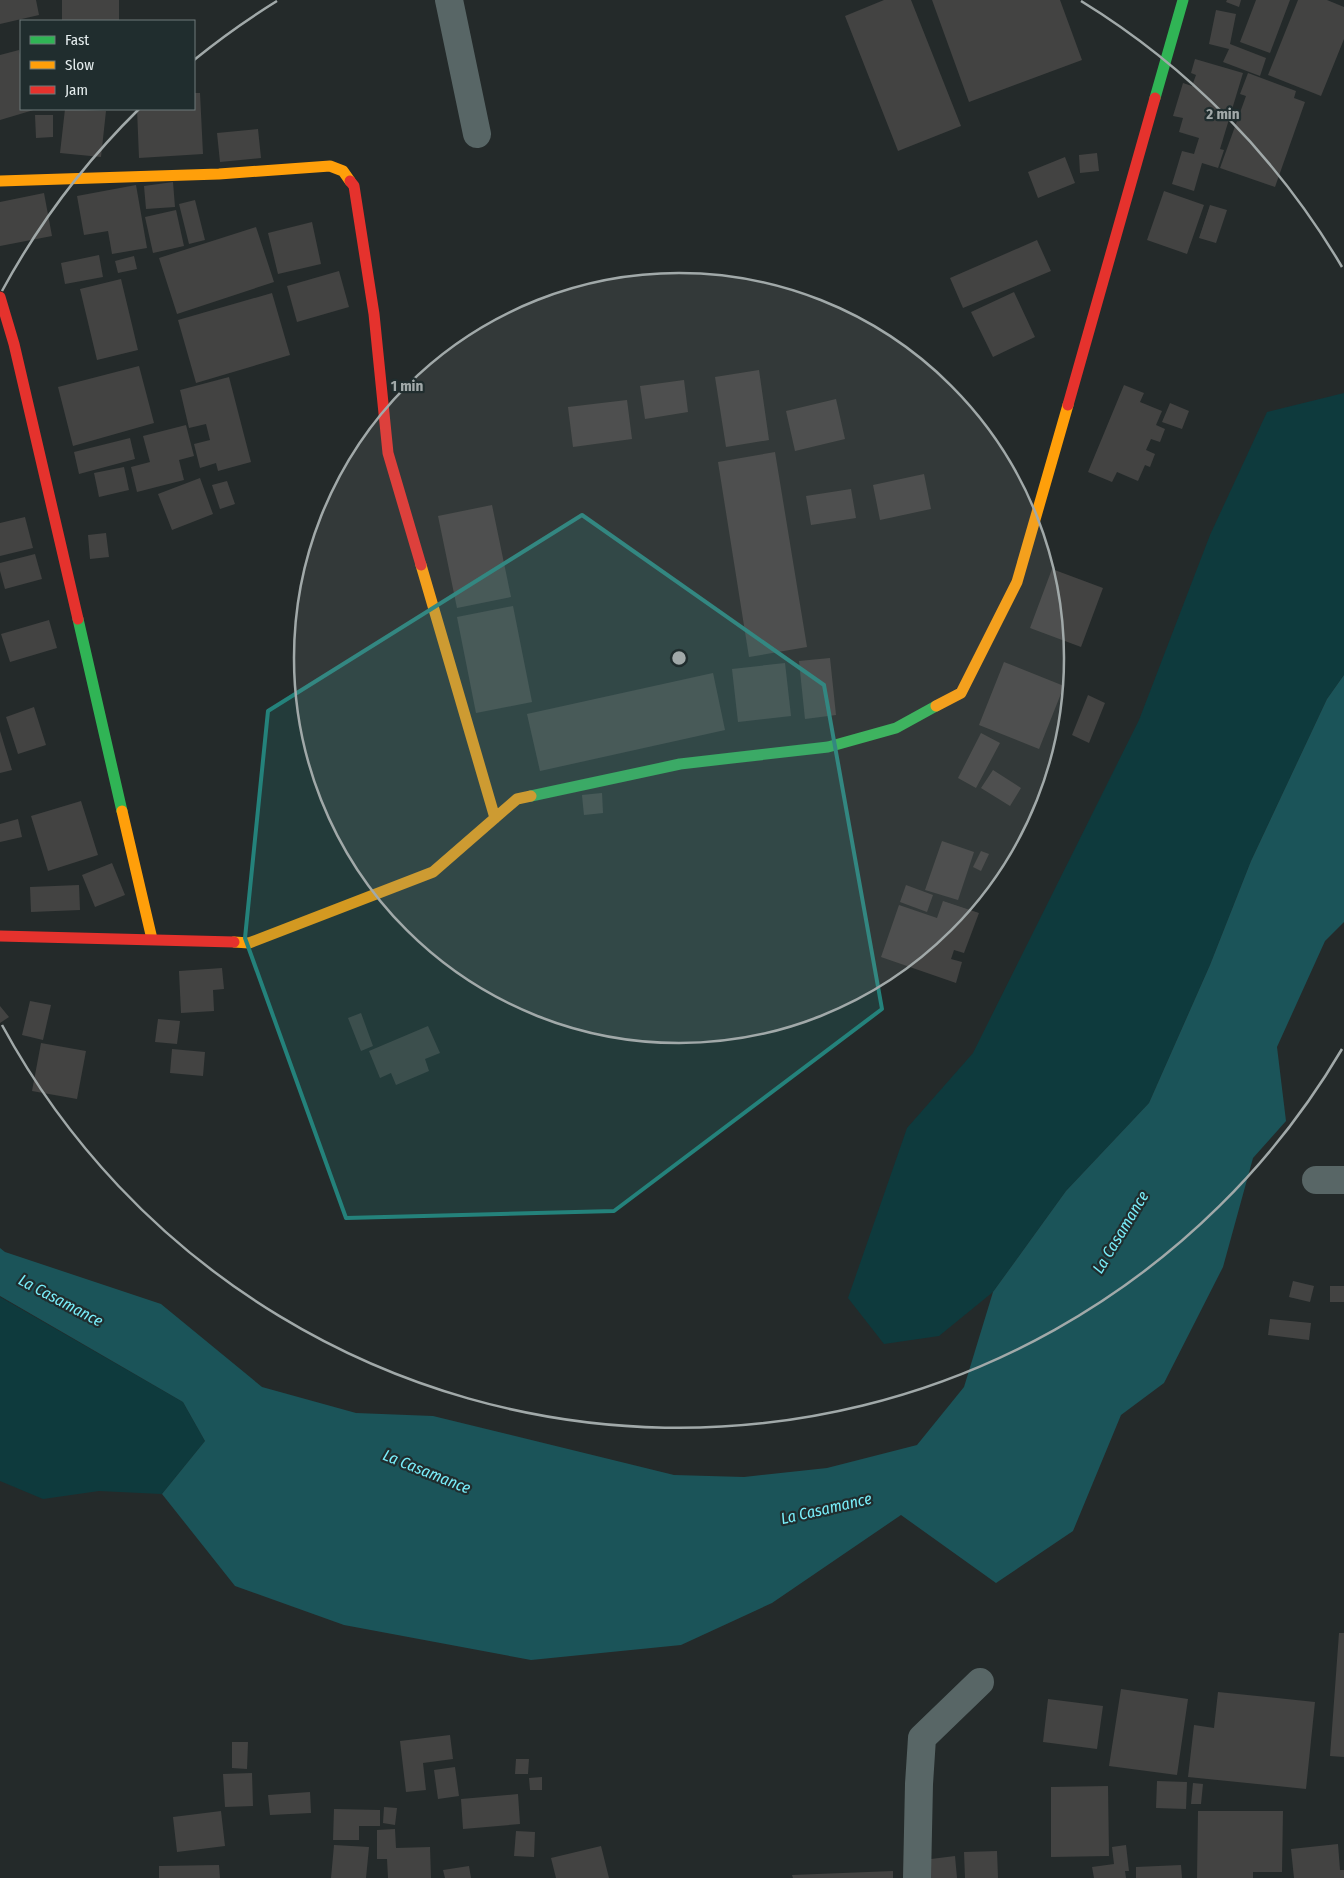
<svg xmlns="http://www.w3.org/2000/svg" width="1344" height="1878" viewBox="0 0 1344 1878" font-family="'Fira Sans Condensed',sans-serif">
  <rect width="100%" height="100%" fill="#242a2a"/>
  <path fill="#0e3a3d" d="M 1344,393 L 1344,675 L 1327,699 L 1251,861 L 1210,965 L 1149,1103 L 1066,1191 L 993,1292 L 939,1336 L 884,1344 L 848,1298 L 907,1128 L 973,1053 L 1139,720 L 1210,535 L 1267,412 Z
    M 0,1297 L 183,1402 L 205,1441 L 162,1494 L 99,1491 L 43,1499 L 0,1481 Z"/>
  <path fill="#1b5459" d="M 1344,675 L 1344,922 L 1325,941 L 1277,1047 L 1286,1121 L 1253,1158 L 1223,1267 L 1164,1383 L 1121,1415 L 1073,1531 L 996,1583 L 901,1515 L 772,1603 L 681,1645 L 531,1660 L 344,1625 L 235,1586 L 162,1494 L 205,1441 L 183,1402 L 0,1296 L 0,1248 L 5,1252 L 161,1304 L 262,1387 L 356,1413 L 433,1416 L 674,1475 L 744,1477 L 827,1468 L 917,1445 L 964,1387 L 993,1292 L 1066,1191 L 1149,1103 L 1210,965 L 1251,861 L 1327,699 Z"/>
  <path fill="#434342" d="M 0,0 L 36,0 L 39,15 L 0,24 Z
    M 62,0 L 119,0 L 119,21 L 62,21 Z
    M 884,0 L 911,0 L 961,126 L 898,151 L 845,16 Z
    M 932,0 L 1060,0 L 1082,60 L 969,102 Z
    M 1227,0 L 1241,0 L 1239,7 L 1226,2 Z
    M 1256,0 L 1290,0 L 1270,53 L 1240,42 Z
    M 1298,0 L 1327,0 L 1344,7 L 1344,39 L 1321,96 L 1268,75 Z
    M 1216,10 L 1236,14 L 1230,44 L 1266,58 L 1260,76 L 1223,62 L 1229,49 L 1209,44 Z
    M 19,50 L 21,59 L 21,109 L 37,109 L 0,120 L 0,55 Z
    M 1195,59 L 1243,73 L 1220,149 L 1224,150 L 1218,168 L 1202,163 L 1194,191 L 1172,184 L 1182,151 L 1194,154 L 1199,138 L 1179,132 L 1183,118 L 1173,116 L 1183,83 L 1192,86 L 1196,75 L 1191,73 Z
    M 1248,73 L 1296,91 L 1294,98 L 1305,102 L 1275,187 L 1220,168 L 1246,96 L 1240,94 Z
    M 194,93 L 200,93 L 203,154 L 139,158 L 137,109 L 194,109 Z
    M 65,109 L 106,111 L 101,157 L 60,153 Z
    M 35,115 L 53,115 L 53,137 L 36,138 Z
    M 258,129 L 261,158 L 220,162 L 217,133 Z
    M 1097,153 L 1099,171 L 1080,173 L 1079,155 Z
    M 1065,157 L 1075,183 L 1038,198 L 1028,172 Z
    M 173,182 L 175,207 L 146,209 L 144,186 Z
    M 136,185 L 147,248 L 112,254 L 108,231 L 84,235 L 77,196 Z
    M 1164,191 L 1204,205 L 1187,254 L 1147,240 Z
    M 44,193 L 52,236 L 0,246 L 0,202 Z
    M 195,200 L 205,240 L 189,244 L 179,204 Z
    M 1210,205 L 1227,210 L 1216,243 L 1199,238 Z
    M 176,210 L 184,246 L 153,253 L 145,217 Z
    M 312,222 L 321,264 L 278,274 L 268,233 Z
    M 256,227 L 274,282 L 177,314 L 159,258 Z
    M 1037,240 L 1051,271 L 963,308 L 950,278 Z
    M 99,255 L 103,277 L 65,284 L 61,263 Z
    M 134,256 L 137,269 L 118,273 L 115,261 Z
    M 339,271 L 349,307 L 297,322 L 287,286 Z
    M 121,279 L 138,350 L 97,360 L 80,289 Z
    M 1014,292 L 1035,337 L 993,357 L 971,312 Z
    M 272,293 L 290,355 L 196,383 L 178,320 Z
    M 139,366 L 154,423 L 73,446 L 58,387 Z
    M 759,370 L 769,440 L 726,447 L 715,377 Z
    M 229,377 L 251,462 L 218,471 L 216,463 L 200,468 L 194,444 L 210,440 L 206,424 L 189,428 L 180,390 Z
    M 684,380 L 688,412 L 645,419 L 640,386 Z
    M 1124,385 L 1144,393 L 1140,402 L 1162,411 L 1156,425 L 1165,429 L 1160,442 L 1151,439 L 1146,450 L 1155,454 L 1150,467 L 1145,465 L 1138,481 L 1117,472 L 1112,482 L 1088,472 Z
    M 836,399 L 845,439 L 795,451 L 786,411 Z
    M 627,400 L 632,439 L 573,447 L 568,407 Z
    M 1170,403 L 1189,411 L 1182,429 L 1162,422 Z
    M 186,425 L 194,456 L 179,460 L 184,480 L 137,492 L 131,467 L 150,462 L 143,436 Z
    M 130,438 L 135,459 L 79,474 L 74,452 Z
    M 775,452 L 807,647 L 749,657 L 718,462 Z
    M 124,467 L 129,490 L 99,497 L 94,473 Z
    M 924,474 L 931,509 L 880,520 L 873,485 Z
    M 200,478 L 213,514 L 172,530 L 158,494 Z
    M 227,481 L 235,504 L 220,509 L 212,485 Z
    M 851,489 L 856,518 L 811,525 L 806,496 Z
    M 492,505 L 511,597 L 457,608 L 438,516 Z
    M 25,517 L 33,548 L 0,556 L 0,523 Z
    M 106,533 L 109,557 L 90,559 L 88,535 Z
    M 35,554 L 42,579 L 5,589 L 0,571 L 0,563 Z
    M 1052,569 L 1103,588 L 1081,647 L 1030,628 Z
    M 513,606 L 532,702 L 476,713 L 457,617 Z
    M 49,620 L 57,648 L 10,662 L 1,634 Z
    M 830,658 L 836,715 L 805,719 L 799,661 Z
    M 1004,662 L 1064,686 L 1039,749 L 979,725 Z
    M 785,663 L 791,716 L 738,722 L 732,669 Z
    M 713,673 L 725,730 L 540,771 L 527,714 Z
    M 1088,695 L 1105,703 L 1089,743 L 1072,735 Z
    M 34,707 L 46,745 L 18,754 L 6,717 Z
    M 0,731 L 12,770 L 0,773 Z
    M 981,733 L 1000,743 L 976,788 L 958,778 Z
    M 993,770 L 1021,788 L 1010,806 L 981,788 Z
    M 602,793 L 603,813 L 584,815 L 582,795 Z
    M 81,801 L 98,855 L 48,871 L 31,816 Z
    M 18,819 L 22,837 L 0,842 L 0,824 Z
    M 942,841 L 974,852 L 958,900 L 925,890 Z
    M 981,851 L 989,854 L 981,871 L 973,867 Z
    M 112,863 L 125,895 L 95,907 L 82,875 Z
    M 79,885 L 80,910 L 31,912 L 30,887 Z
    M 906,885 L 933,895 L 927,912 L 900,902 Z
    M 943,901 L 979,913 L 964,953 L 954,950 L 951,959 L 962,962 L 956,983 L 881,957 L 899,905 L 937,918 Z
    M 222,968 L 224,989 L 213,990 L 214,1011 L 181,1013 L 179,971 Z
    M 30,1001 L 51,1005 L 43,1040 L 22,1035 Z
    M 0,1006 L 9,1017 L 0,1023 Z
    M 361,1013 L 373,1046 L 361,1051 L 348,1018 Z
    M 158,1019 L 180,1021 L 177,1044 L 155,1042 Z
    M 428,1026 L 440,1053 L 425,1059 L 429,1071 L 396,1085 L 391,1073 L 380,1078 L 369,1051 Z
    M 41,1043 L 86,1051 L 77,1099 L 32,1091 Z
    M 172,1049 L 205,1052 L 203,1076 L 170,1073 Z
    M 1293,1281 L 1314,1286 L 1310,1302 L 1289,1297 Z
    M 1330,1286 L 1344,1286 L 1344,1302 L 1330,1302 Z
    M 1270,1319 L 1311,1323 L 1309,1340 L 1268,1335 Z
    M 1339,1633 L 1344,1633 L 1344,1757 L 1330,1756 Z
    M 1121,1689 L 1188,1699 L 1177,1775 L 1109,1766 Z
    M 1218,1692 L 1315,1702 L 1306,1789 L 1188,1777 L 1194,1725 L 1214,1728 Z
    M 1048,1699 L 1103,1706 L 1097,1749 L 1043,1742 Z
    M 450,1735 L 453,1759 L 423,1763 L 426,1790 L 406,1792 L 400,1741 Z
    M 232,1742 L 248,1742 L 247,1769 L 232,1768 Z
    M 516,1759 L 529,1759 L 528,1774 L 515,1774 Z
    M 455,1767 L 459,1796 L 438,1799 L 434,1770 Z
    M 252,1773 L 253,1806 L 225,1807 L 223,1774 Z
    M 542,1777 L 542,1790 L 530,1790 L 529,1778 Z
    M 1157,1781 L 1187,1782 L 1186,1809 L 1156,1808 Z
    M 1193,1783 L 1203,1784 L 1201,1804 L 1191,1804 Z
    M 1108,1786 L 1109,1856 L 1051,1857 L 1051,1787 Z
    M 310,1792 L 311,1813 L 270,1815 L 268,1795 Z
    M 518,1794 L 520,1824 L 463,1829 L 461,1799 Z
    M 384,1807 L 397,1808 L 395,1825 L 383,1823 Z
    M 334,1809 L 380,1810 L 380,1826 L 359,1826 L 359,1840 L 333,1840 Z
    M 221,1811 L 225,1846 L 177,1852 L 173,1817 Z
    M 1198,1811 L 1283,1811 L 1282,1872 L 1253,1872 L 1253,1878 L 1197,1878 Z
    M 395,1829 L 396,1848 L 430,1847 L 431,1878 L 388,1878 L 387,1859 L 377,1859 L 377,1830 Z
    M 516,1831 L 535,1832 L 534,1857 L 514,1856 Z
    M 1338,1844 L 1340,1870 L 1344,1870 L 1344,1878 L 1294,1878 L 1291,1849 Z
    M 334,1845 L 369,1847 L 366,1878 L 331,1878 Z
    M 1126,1845 L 1129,1871 L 1125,1871 L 1126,1878 L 1094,1878 L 1092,1867 L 1114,1864 L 1112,1847 Z
    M 601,1846 L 609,1878 L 556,1878 L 551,1858 Z
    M 997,1851 L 998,1878 L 965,1878 L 964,1852 Z
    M 955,1856 L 957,1878 L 925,1878 L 923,1860 Z
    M 219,1865 L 220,1878 L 159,1878 L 159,1866 Z
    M 1181,1865 L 1182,1878 L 1136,1878 L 1136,1867 Z
    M 469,1866 L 471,1878 L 445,1878 L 443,1870 Z
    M 893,1871 L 893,1878 L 793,1878 L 792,1875 Z"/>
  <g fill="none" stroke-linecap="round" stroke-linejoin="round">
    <path stroke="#586666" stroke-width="28" d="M 449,0 L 477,134
      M 1316,1180 L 1344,1180
      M 917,1878 L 919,1784 L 922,1738 L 980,1682"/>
    <path stroke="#30b455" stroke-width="11" d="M 1155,98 L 1183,0
      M 78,619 L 122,811
      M 531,796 L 680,764 L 828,747 L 896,728 L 936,706"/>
    <path stroke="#ff9f0a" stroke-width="11" d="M 0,181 L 219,174 L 330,166 L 343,171 L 350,181
      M 421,565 L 495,818
      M 936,706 L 961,693 L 1017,582 L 1068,405
      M 122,811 L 152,939
      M 234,942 L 249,943 L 433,872 L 517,799 L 531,796"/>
    <path stroke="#e5322d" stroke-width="11" d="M 350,181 L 354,186 L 374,314 L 388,453 L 421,565
      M 0,297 L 14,344 L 78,619
      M 1068,405 L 1155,98
      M 0,936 L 234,942"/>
  </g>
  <path fill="#24827b" fill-opacity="0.2" stroke="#24827b" stroke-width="4" stroke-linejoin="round" d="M 582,515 L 824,685 L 882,1009 L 614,1211 L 346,1218 L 245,938 L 268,711 Z"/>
  <circle cx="679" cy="658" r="385" fill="#a1a9a9" fill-opacity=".12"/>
  <g fill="none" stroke="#a1a9a9" stroke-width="2.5">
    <circle cx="679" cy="658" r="385"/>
    <path d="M1342 1049A770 770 0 0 1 2 1025M2 291A770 770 0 0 1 139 109M194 60A770 770 0 0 1 277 1M1081 1A770 770 0 0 1 1342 267"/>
  </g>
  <g text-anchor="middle" stroke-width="4.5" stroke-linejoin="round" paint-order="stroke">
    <g font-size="16" font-style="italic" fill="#79eefa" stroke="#202d2e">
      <text transform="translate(1120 1232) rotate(-59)" y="6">La Casamance</text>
      <text transform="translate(61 1300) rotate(28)" y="6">La Casamance</text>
      <text transform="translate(427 1471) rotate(22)" y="6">La Casamance</text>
      <text transform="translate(826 1508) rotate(-13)" y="6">La Casamance</text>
    </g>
  </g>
  <circle cx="679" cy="658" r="8" fill="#a1a9a9" stroke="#202d2e" stroke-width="2.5"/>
  <g font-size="15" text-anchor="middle" font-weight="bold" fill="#a1a9a9" stroke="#202d2e" stroke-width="4.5" stroke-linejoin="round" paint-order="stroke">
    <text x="1223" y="119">2 min</text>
    <text x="407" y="391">1 min</text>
  </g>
  <rect x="20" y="20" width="175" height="90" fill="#202d2e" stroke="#6f7a7b"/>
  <rect x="30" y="36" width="25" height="8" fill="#30b455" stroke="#6f7a7b"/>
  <text x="65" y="45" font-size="15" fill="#e5edee">Fast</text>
  <rect x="30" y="61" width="25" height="8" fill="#ff9f0a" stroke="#6f7a7b"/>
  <text x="65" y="70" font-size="15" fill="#e5edee">Slow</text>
  <rect x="30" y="86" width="25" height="8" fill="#e5322d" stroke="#6f7a7b"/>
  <text x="65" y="95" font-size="15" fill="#e5edee">Jam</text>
</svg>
